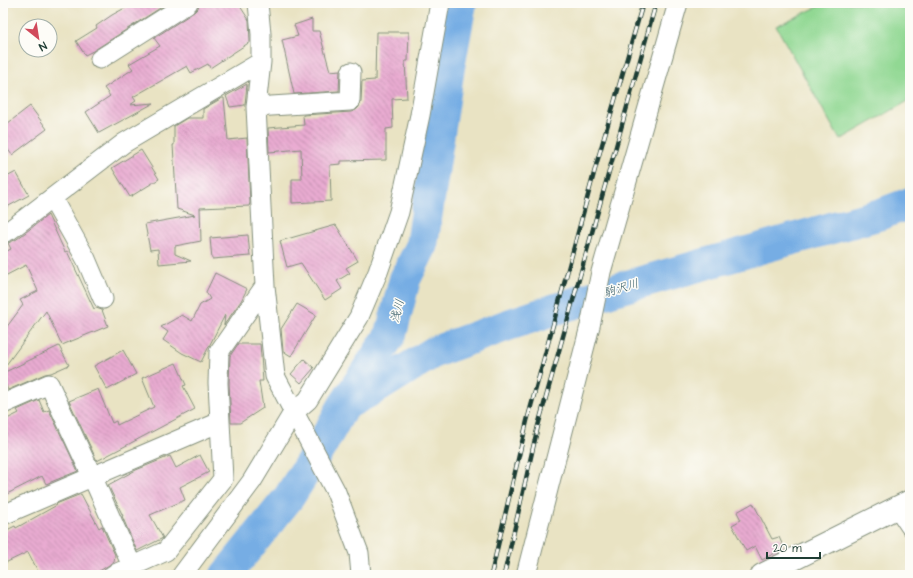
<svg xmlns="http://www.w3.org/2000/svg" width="913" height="578" viewBox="0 0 913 578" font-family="'Architects Daughter','Klee One',sans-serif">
  <defs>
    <pattern id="building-back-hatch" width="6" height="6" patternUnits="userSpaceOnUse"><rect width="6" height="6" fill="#e9abd1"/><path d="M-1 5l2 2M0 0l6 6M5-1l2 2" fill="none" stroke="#bc8caa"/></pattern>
  </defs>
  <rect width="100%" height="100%" fill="#fdfcf7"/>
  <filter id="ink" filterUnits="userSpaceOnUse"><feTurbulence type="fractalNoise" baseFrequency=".025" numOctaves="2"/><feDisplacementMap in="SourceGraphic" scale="8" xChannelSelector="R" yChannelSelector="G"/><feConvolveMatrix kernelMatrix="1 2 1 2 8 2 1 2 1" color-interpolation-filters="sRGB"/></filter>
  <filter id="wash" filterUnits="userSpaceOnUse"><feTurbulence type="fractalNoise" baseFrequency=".012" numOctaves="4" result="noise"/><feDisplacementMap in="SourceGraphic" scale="16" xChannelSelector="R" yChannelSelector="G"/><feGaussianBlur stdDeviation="0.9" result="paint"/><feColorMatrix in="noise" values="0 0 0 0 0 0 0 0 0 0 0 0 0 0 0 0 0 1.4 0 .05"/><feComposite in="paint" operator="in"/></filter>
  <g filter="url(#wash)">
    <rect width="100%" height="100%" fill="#e9e3c3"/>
    <path fill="#91d893" stroke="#588a64" d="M 826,3 L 910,3 L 910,100 L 840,140 L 776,26 Z"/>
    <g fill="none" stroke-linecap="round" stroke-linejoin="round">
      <path stroke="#76ade4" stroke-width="32" d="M 348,403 L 381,385 L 434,352 L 511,324 L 617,289 L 881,214 L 910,203
        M 226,575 L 289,497 L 321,446 L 344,405 L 391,334 L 405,279 L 422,245 L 449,67 L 461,3"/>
    </g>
    <g id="blocks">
      <path fill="url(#building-back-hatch)" d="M 134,3 L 168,3 L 93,51 L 85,55 L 76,41 L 97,28 L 96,26 L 112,15 Z
        M 199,3 L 238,3 L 249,20 L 250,42 L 210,68 L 208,64 L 191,73 L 187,66 L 133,97 L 136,101 L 130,105 L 154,103 L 99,133 L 86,112 L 110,96 L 104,88 L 133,69 L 129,64 L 160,46 L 154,38 L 194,12 L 198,8 Z
        M 312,19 L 312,31 L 319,31 L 330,71 L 340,70 L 339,91 L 294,94 L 282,40 L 298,36 L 294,25 Z
        M 376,32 L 409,32 L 408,61 L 405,61 L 407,98 L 392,99 L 393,128 L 386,129 L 386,160 L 341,161 L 341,164 L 330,165 L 331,201 L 292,203 L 292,179 L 302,179 L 301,149 L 269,152 L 268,128 L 304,125 L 303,115 L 351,112 L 356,110 L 359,107 L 361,102 L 362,81 L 375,80 Z
        M 247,84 L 245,105 L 230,107 L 226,96 Z
        M 222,98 L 224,98 L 228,140 L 247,138 L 250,203 L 249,206 L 200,208 L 201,241 L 175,246 L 175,254 L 191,261 L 159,264 L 158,249 L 150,250 L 145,224 L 195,215 L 177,209 L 173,145 L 174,145 L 174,126 L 187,118 L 203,118 L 203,109 Z
        M 30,106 L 47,129 L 12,155 L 3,143 L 3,127 Z
        M 141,150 L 159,179 L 130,197 L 112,168 Z
        M 16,172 L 29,195 L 7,207 L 3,199 L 3,179 Z
        M 48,215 L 65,252 L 67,251 L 94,309 L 96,308 L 102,310 L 108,326 L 62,345 L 46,311 L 3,369 L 3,332 L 23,305 L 20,300 L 38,291 L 26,265 L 3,277 L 3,253 L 11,249 L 8,243 L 17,239 Z
        M 336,225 L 358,261 L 346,268 L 350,273 L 337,281 L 342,289 L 325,300 L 301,263 L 287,267 L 280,241 Z
        M 248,235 L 250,256 L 212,259 L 210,238 Z
        M 215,273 L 247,289 L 241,301 L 224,325 L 225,315 L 201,362 L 182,353 L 163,340 L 168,332 L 161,327 L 182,315 L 192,321 L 200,305 L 210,299 L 206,292 Z
        M 297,304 L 316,315 L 291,356 L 283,351 L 281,329 Z
        M 238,344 L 260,344 L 263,381 L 259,381 L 263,408 L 240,423 L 231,423 L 229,383 L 230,356 Z
        M 59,346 L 69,365 L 51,373 L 45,374 L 8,390 L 3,379 L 3,373 Z
        M 123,350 L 136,374 L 107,390 L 94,366 Z
        M 304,359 L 314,368 L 301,383 L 291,374 Z
        M 176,363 L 186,385 L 183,386 L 195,409 L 97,461 L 69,401 L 98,389 L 112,423 L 116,421 L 117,425 L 154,407 L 142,378 Z
        M 39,400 L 44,412 L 49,410 L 78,471 L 46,484 L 42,476 L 3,496 L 3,421 L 19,413 L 17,410 Z
        M 200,455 L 209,472 L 180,487 L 185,500 L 150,515 L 163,538 L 137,551 L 122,516 L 123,516 L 108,485 L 136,470 L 170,456 L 176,468 Z
        M 81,494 L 99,528 L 102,526 L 115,555 L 114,562 L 93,575 L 40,575 L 28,552 L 3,564 L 3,532 L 15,526 L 16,528 L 57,505 L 56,504 Z
        M 753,503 L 772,539 L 779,537 L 784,548 L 762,560 L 755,546 L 746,551 L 732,525 L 741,520 L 737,512 Z"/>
    </g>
  </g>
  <g filter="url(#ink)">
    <use href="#blocks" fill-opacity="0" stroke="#84907c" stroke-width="1"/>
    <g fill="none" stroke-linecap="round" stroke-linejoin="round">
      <g stroke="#84907c" stroke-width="21">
        <path id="street" d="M 258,3 L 261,34 L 261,62 L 256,107 L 265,286 L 275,376 L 336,492 L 359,553 L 361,575
          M 100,59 L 188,3
          M 256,107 L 350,101 L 351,72
          M 52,198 L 86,259 L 103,299
          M 3,233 L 10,230 L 124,143 L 261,62
          M 3,404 L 49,384 L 92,476 L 132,566
          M 898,508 L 910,526
          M 3,515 L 220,422
          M 113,575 L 166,551 L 223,479 L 218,383 L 219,352 L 265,286
          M 182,575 L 252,481 L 293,413 L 308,400 L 359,317 L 378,272 L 399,212 L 420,115 L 440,3
          M 526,575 L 590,326 L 601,272 L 678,3"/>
      </g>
      <g stroke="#84907c" stroke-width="24">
        <path id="secondary" d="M 762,575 L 910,501"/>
      </g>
      <use href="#street" stroke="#fff" stroke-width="19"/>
      <use href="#secondary" stroke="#fff" stroke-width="22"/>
      <g stroke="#1f3d34" stroke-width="4.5">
        <path id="rail" d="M 491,575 L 527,421 L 597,162 L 643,3
          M 504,575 L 538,426 L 656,3"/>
      </g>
      <use href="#rail" stroke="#fdfcf7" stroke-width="3" stroke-dasharray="9" stroke-linecap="butt"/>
    </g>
  </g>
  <g text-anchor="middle" stroke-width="3" stroke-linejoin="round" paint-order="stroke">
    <g font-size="12" font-style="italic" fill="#395f69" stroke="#fdfcf7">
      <text transform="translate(621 288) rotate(-17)" y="4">駒沢川</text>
      <text transform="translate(397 311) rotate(-76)" y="4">浅川</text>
    </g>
  </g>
  <rect width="913" height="578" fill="none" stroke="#fdfcf7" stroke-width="16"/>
  <g transform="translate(38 38) rotate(150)"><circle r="19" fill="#fdfcf7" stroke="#a4b0a9"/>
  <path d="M0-3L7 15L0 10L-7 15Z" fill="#d1495b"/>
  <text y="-6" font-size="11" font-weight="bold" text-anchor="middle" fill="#1f3d34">N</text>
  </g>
  <path d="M767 552v6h53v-6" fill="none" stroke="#1f3d34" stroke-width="2"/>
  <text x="773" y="552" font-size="12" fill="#1f3d34" stroke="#fdfcf7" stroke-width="3" paint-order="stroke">20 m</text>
</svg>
